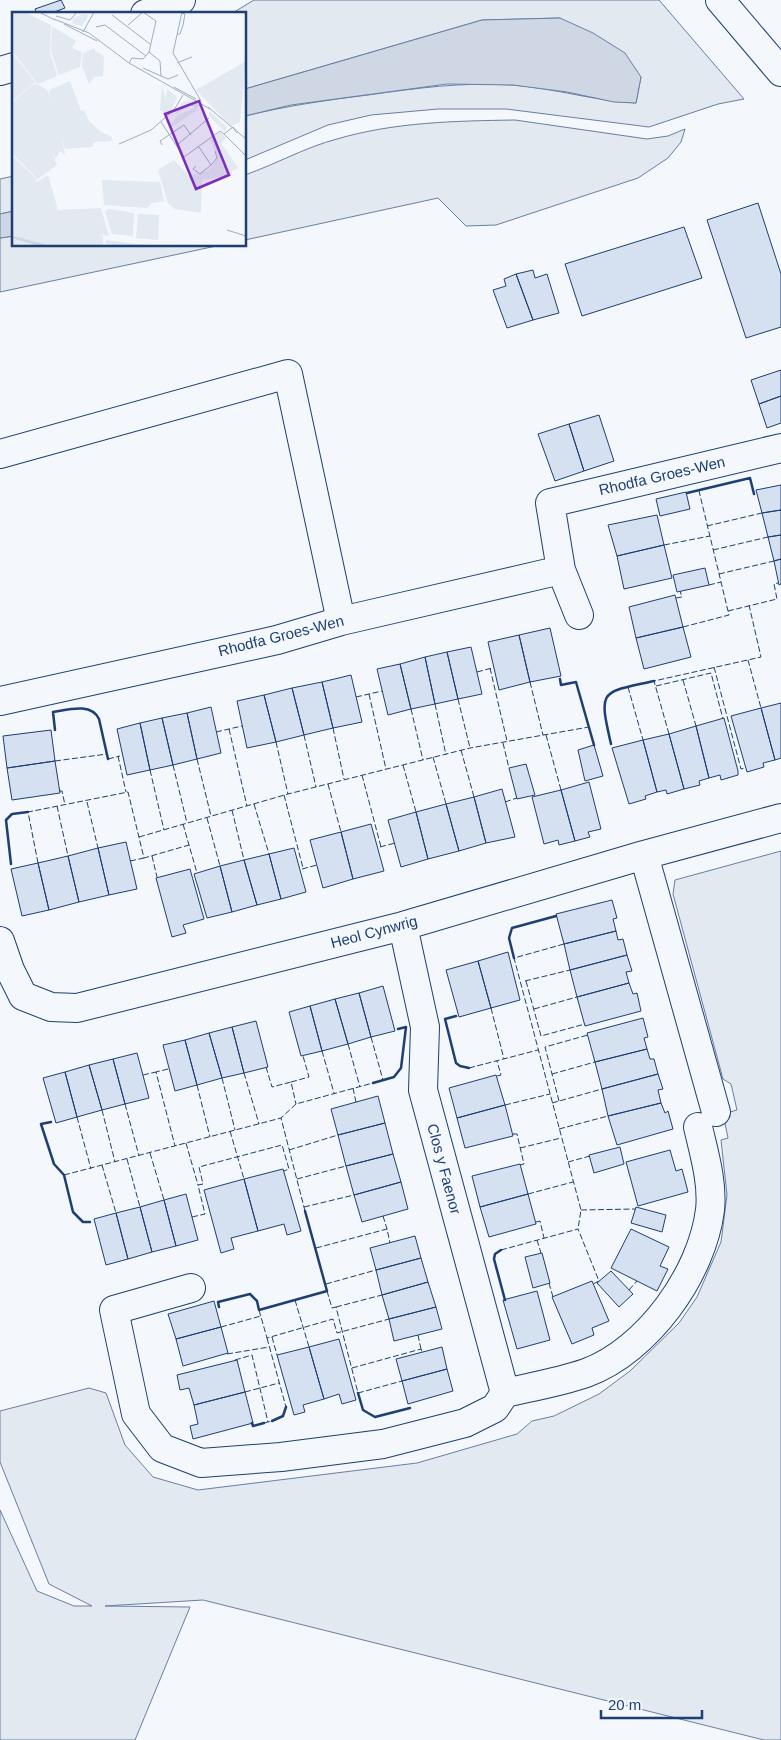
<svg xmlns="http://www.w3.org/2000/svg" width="781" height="1740" viewBox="0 0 781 1740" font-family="Arial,sans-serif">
  <rect width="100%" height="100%" fill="#f4f7fb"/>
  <path fill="#e3e9f0" stroke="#687fa3" d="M 254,0 L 659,0 L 744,99 L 718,104 L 649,127 L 506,109 L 438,109 L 371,115 L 328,125 L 245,160 L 245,116 C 286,106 327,100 368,95 C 418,88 461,82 512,85 C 554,88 594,101 636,103 L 641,77 L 560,18 L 482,20 L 245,89 L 245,14 L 231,14 Z
    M 515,120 L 647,139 L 668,136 L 685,129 L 681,142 L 668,158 L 638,178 L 496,225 L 466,226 L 438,198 L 245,240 L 245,175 C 276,164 306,147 337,139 C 395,122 455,121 515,120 Z
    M 14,176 L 14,211 L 0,214 L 0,179 Z
    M 14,236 L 14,245 L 221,245 L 0,292 L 0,238 Z
    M 781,851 L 781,1740 L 764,1740 L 203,1600 L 105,1606 L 190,1607 L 135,1740 L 0,1740 L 0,1510 L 37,1591 L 74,1606 L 92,1606 L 49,1584 L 0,1462 L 0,1411 L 89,1388 L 106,1393 L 125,1445 L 153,1477 L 198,1490 L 417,1463 L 517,1434 L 532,1421 L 554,1416 L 599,1394 L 630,1371 L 679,1323 L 697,1297 L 721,1242 L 727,1195 L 721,1140 L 728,1138 L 723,1114 L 737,1110 L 731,1084 L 723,1079 L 673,894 L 675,880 Z"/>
  <path fill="#cfd7e4" stroke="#687fa3" d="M 560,18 L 593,33 L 625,53 L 641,77 L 636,103 L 614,102 L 567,92 L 513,85 L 447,84 L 291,105 L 245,116 L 245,89 L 482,20 Z
    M 14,211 L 14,236 L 0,238 L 0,214 Z"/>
  <path fill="#d5e0f0" stroke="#1d3f73" d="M 61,0 L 65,8 L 49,14 L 37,14 L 35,9 Z
    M 758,203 L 781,274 L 781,327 L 746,338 L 707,220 Z
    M 684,227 L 702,278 L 582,316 L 565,264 Z
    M 533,270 L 535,278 L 547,274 L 559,313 L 533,320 L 516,274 Z
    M 516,274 L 533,320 L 507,328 L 493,290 L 506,286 L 504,279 Z
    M 781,370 L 781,396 L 759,404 L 751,380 Z
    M 781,396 L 781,423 L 767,428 L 759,404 Z
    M 599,415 L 614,461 L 584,471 L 569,424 Z
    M 569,424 L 584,471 L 555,481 L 538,434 Z
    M 781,485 L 781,510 L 762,513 L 756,490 Z
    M 686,492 L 690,509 L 660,516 L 656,499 Z
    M 781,510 L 781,535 L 768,537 L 762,513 Z
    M 657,515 L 664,545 L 617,556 L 608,525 Z
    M 781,535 L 781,559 L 774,561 L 768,537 Z
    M 664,545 L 672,578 L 624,589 L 617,556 Z
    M 781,559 L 781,584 L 779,585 L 774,561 Z
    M 705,568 L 709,585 L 677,592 L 673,575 Z
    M 675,595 L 683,627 L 636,638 L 629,607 Z
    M 683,627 L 691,657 L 644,669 L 636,638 Z
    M 550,628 L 561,676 L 530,682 L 519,635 Z
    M 519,635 L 530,682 L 499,690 L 488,642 Z
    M 471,647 L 482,694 L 458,699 L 447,652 Z
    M 447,652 L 458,699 L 435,704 L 425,657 Z
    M 425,657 L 435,704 L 411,709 L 400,664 Z
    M 400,664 L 411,709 L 388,715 L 377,669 Z
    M 351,675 L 362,722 L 333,728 L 322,682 Z
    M 322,682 L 333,728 L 304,735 L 292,688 Z
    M 292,688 L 304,735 L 276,742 L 264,695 Z
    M 264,695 L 276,742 L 247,748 L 237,701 Z
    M 781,703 L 781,758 L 775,760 L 761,708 Z
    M 211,707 L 221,753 L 197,759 L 187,713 Z
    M 761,708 L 775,760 L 763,763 L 764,767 L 747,772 L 731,716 Z
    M 187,713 L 197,759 L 173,765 L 162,718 Z
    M 162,718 L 173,765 L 150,770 L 140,723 Z
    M 724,718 L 738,771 L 738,775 L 721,780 L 720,775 L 709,778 L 696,726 Z
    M 140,723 L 150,770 L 127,775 L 117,729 Z
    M 696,726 L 709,778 L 699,781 L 700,785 L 684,789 L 669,734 Z
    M 51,730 L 55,761 L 7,768 L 3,736 Z
    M 669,734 L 684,789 L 667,794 L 666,790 L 657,792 L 643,740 Z
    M 643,740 L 657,792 L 645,796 L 646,799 L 629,804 L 612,748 Z
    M 594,745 L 603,776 L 585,781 L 578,750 Z
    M 55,761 L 60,793 L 12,800 L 7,768 Z
    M 526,764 L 535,795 L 517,799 L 509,768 Z
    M 589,782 L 601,829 L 588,832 L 590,837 L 575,841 L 561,790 Z
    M 502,789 L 515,837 L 486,843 L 474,797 Z
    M 561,790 L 575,841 L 559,845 L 558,840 L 544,844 L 532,797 Z
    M 474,797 L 486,843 L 459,851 L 446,804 Z
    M 446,804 L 459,851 L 428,859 L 416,812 Z
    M 416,812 L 428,859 L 401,867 L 388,820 Z
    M 371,824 L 384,871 L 353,879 L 341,832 Z
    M 341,832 L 353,879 L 323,888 L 310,840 Z
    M 126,842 L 137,889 L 109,895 L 98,848 Z
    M 98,848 L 109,895 L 79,902 L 68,856 Z
    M 294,848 L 306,892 L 281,899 L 269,854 Z
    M 269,854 L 281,899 L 257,905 L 244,860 Z
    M 68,856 L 79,902 L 49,910 L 38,863 Z
    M 244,860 L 257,905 L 232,912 L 220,866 Z
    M 38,863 L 49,910 L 22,916 L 11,869 Z
    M 220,866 L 232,912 L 207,918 L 194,874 Z
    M 190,869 L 204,919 L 183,925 L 186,933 L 172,937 L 156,878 Z
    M 612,900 L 617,918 L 613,919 L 616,931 L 564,944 L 556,914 Z
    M 616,931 L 618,940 L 623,939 L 627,955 L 570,970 L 564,944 Z
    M 508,952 L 520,1000 L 491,1008 L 478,961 Z
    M 627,955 L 632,971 L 626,972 L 629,983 L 577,997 L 570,970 Z
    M 478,961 L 491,1008 L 459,1017 L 446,970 Z
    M 629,983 L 633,994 L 637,993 L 641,1011 L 585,1026 L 577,997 Z
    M 383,986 L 395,1031 L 371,1037 L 359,993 Z
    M 359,993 L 371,1037 L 348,1044 L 335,999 Z
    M 335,999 L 348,1044 L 322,1051 L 310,1006 Z
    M 310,1006 L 322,1051 L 301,1056 L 289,1012 Z
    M 643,1018 L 648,1037 L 644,1038 L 647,1049 L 595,1062 L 587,1033 Z
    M 256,1021 L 268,1067 L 244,1073 L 232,1027 Z
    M 232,1027 L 244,1073 L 222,1078 L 209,1033 Z
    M 209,1033 L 222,1078 L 197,1085 L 185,1040 Z
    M 185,1040 L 197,1085 L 175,1091 L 163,1045 Z
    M 647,1049 L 650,1059 L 654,1059 L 658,1074 L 602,1089 L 595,1062 Z
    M 137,1053 L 149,1098 L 125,1104 L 113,1059 Z
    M 113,1059 L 125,1104 L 102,1110 L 89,1065 Z
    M 89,1065 L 102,1110 L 77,1117 L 65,1072 Z
    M 65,1072 L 77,1117 L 56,1123 L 43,1078 Z
    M 658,1074 L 663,1089 L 658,1090 L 661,1103 L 608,1116 L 602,1089 Z
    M 496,1075 L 505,1105 L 457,1118 L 449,1088 Z
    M 378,1096 L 385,1123 L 338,1135 L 331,1109 Z
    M 661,1103 L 665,1113 L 668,1111 L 673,1129 L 617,1145 L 608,1116 Z
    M 505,1105 L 513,1136 L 465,1148 L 457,1118 Z
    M 385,1123 L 393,1154 L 346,1166 L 338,1135 Z
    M 620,1147 L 624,1164 L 594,1173 L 589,1155 Z
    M 670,1150 L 676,1171 L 682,1169 L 688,1192 L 638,1206 L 626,1162 Z
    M 393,1154 L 401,1182 L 354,1195 L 346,1166 Z
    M 520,1164 L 528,1194 L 480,1207 L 472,1176 Z
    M 283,1169 L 301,1231 L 287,1235 L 284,1224 L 258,1231 L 244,1179 Z
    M 244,1179 L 258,1231 L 231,1238 L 234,1249 L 221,1253 L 204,1190 Z
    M 401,1182 L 408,1209 L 362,1222 L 354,1195 Z
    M 186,1194 L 198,1240 L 176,1246 L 164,1200 Z
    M 528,1194 L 536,1224 L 489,1237 L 480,1207 Z
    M 164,1200 L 176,1246 L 152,1252 L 140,1207 Z
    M 140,1207 L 152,1252 L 128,1259 L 116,1213 Z
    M 636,1207 L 666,1215 L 662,1232 L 631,1223 Z
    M 116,1213 L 128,1259 L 106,1265 L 94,1219 Z
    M 631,1229 L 669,1247 L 660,1266 L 668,1269 L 657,1291 L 611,1268 Z
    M 415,1236 L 421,1258 L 376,1270 L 370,1248 Z
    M 542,1253 L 550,1283 L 533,1288 L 525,1257 Z
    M 421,1258 L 428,1282 L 382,1295 L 376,1270 Z
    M 611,1271 L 633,1294 L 619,1307 L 597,1283 Z
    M 592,1281 L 609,1321 L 592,1328 L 594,1335 L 572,1344 L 552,1297 Z
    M 428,1282 L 436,1307 L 389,1319 L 382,1295 Z
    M 537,1291 L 550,1340 L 517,1349 L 503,1300 Z
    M 214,1301 L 221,1327 L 176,1339 L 168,1314 Z
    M 436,1307 L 442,1329 L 394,1341 L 389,1319 Z
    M 221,1327 L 228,1353 L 183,1366 L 176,1339 Z
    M 339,1339 L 356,1400 L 342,1404 L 339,1394 L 324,1399 L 309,1347 Z
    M 309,1347 L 324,1399 L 303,1405 L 305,1412 L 294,1415 L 277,1355 Z
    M 442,1347 L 447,1369 L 402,1381 L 396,1359 Z
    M 237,1360 L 245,1392 L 194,1405 L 189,1388 L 180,1390 L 177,1375 Z
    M 447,1369 L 453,1391 L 408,1404 L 402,1381 Z
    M 245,1392 L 253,1423 L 193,1439 L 190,1426 L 198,1424 L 194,1405 Z"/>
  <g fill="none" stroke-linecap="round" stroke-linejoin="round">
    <g stroke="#1d3f73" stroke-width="30">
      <path id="minor" d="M 0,454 L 288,374 L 341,621
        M 561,570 L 579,615
        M 0,701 L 277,640 L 341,621 L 561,570 L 550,503 L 781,448
        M 644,855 L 716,1112
        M 0,941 L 10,970 L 23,996 L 51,1007 L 77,1008 L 403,926 L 644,855 L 781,818
        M 191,1288 L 114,1310 L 136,1414 L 162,1448 L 201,1463 L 281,1457 L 383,1444 L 465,1423 L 495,1408 L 505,1393 L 423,1090 L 425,1027 L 403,926
        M 505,1393 C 531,1387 560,1382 586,1373 C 648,1350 702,1274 710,1210 C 713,1183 704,1153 698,1127"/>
    </g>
    <g stroke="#1d3f73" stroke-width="30">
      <path id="tertiary" d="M 145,14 L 181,0
        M 0,71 L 14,67"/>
    </g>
    <g stroke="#1d3f73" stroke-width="30">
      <path id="primary" d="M 720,0 L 781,72"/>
    </g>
    <use href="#minor" stroke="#f4f7fb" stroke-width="28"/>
    <use href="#tertiary" stroke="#f4f7fb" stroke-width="28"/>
    <use href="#primary" stroke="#f4f7fb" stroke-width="28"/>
    <path stroke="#1d3f73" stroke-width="1" stroke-dasharray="6 2.5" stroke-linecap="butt" d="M 707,526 L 762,513
      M 664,545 L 710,536
      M 713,550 L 768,537
      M 719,574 L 774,561
      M 709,585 L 721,582
      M 676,598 L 682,597 L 680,591
      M 728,611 L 777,599 L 774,584 L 778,583
      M 683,627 L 729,615 L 699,491
      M 748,660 L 761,708
      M 714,667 L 741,769 L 745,768
      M 490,668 L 507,741
      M 477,672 L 492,668
      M 683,680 L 696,726
      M 530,682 L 543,735
      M 656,686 L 711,673 L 723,719
      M 628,687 L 643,740
      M 369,694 L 386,769
      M 356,697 L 382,691
      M 458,699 L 470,748
      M 435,704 L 446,755
      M 411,709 L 423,760
      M 333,728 L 344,779
      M 229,729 L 247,806
      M 216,732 L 242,726
      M 669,734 L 654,681 L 761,657 L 749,605
      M 304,735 L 316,787
      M 546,735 L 561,790
      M 276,742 L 288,794
      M 503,743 L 509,768
      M 461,750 L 474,797
      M 118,756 L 126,792
      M 433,757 L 446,804
      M 108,759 L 120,756
      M 197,759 L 211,816
      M 55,761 L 107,754
      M 173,765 L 187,823
      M 403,765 L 416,812
      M 150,770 L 164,830
      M 362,775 L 381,847
      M 328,784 L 341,832
      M 59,791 L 62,791 L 65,805
      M 284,795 L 303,868
      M 87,802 L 98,848
      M 505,802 L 517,798
      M 254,804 L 269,854
      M 57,806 L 68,856
      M 232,810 L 244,860
      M 207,818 L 220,866
      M 183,824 L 197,873
      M 139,837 L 288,794 L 470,748 L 589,727
      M 380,847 L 395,843
      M 152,856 L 157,877
      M 130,861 L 144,858
      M 38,863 L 28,812 L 128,792 L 144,858 L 189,845
      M 302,869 L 317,865
      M 564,944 L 514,958 L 581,1210 L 578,1229
      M 525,981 L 570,970
      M 526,981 L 541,1036 L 585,1024
      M 491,1008 L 504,1059
      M 534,1009 L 577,997
      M 371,1037 L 383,1080
      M 348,1044 L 360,1087
      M 322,1051 L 334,1093
      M 266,1067 L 272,1087 L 291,1082 L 296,1104
      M 469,1068 L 538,1050
      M 168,1069 L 156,1072 L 175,1146
      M 244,1073 L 259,1124
      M 552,1074 L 595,1062
      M 143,1075 L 156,1072
      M 497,1076 L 501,1075 L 497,1061
      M 222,1078 L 235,1130
      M 291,1082 L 309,1077 L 303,1056
      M 197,1085 L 210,1137
      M 353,1088 L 356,1102
      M 559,1101 L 545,1047 L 588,1035
      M 552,1103 L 602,1089
      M 125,1104 L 139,1156
      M 505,1105 L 550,1094
      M 102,1110 L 115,1162
      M 77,1117 L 91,1169
      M 559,1129 L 608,1116
      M 230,1131 L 244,1179
      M 513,1134 L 517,1134 L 524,1164 L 520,1165
      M 186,1143 L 198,1185
      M 520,1148 L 561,1138
      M 289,1150 L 338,1135
      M 150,1153 L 164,1200
      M 127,1159 L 140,1207
      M 568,1162 L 590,1156
      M 102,1165 L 116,1213
      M 64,1175 L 281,1118
      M 297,1179 L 346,1166
      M 528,1194 L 573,1182
      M 304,1207 L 354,1195
      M 581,1210 L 635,1209
      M 305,1211 L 281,1118 L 296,1104 L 373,1083
      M 383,1216 L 387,1229
      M 192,1217 L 205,1214 L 198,1185 L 203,1184 L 199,1167 L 282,1145 L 289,1169 L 284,1171
      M 536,1222 L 540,1221 L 544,1238
      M 537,1240 L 541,1253
      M 316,1248 L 387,1229 L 390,1243
      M 501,1250 L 578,1229 L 599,1281 L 593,1284
      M 549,1283 L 553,1297
      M 326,1284 L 376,1270
      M 629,1290 L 637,1281
      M 327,1291 L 332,1308 L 336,1307 L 358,1393 L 402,1381
      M 295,1300 L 309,1347
      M 336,1307 L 382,1295
      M 259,1310 L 267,1338 L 333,1319 L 337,1333 L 389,1319
      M 221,1327 L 261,1316
      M 418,1335 L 421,1349
      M 272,1337 L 277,1355
      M 267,1338 L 286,1407
      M 227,1354 L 269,1347
      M 235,1360 L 252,1355 L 268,1422
      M 352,1368 L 421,1349 L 422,1352
      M 245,1392 L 279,1383
      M 264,1423 L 272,1421"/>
    <path stroke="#1d3f73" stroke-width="2.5" d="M 687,493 L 750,478 L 754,494
      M 560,679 L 561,685 L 576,682 L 594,745
      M 55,730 L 53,712 C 67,710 91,702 99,719 L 108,759
      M 611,744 C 598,688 601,693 654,681
      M 11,864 L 6,820 L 12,814 L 28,812
      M 514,958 L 509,938 L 512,928 L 556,916
      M 456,1016 L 445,1019 L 456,1063 L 460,1066 L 469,1068
      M 373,1083 L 394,1077 L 401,1068 L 406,1027 L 398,1029
      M 51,1122 L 41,1124 L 54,1164 L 64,1175 L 73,1212 L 83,1222 L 90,1222
      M 501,1250 L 495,1254 L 494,1259 L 505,1300
      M 219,1307 L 218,1302 L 250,1294 L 257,1301 L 259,1310 L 327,1291 L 305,1211
      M 358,1393 L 363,1410 L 375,1417 L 410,1408
      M 272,1421 L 283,1416 L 286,1407
      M 252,1423 L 253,1426 L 264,1423"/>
  </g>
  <g text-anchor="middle" stroke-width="4" stroke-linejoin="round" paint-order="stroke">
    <g font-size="15" fill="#1d3f73" stroke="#f4f7fb">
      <text transform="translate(662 476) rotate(-13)" y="5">Rhodfa Groes-Wen</text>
      <text transform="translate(281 636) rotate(-14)" y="5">Rhodfa Groes-Wen</text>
      <text transform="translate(374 932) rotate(-15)" y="5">Heol Cynwrig</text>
      <text transform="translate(444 1169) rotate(75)" y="5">Clos y Faenor</text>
    </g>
  </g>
  <g transform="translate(12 12)">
    <rect width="234" height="234" fill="#f4f7fb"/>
    <path d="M 0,0 L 12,0 L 39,13 L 38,41 L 45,63 L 43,65 L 26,72 L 0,39 ZM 71,2 L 77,3 L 70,14 L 60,11 L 61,6 ZM 40,14 L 64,29 L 60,36 L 70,40 L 68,55 L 47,63 L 39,39 ZM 83,36 L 83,39 L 92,44 L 91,64 L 82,65 L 77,72 L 70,54 L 71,41 ZM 0,41 L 23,70 L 0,89 ZM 234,49 L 228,110 L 219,114 L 184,78 ZM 58,69 L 69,99 L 72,98 L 77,109 L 89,120 L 100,125 L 99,129 L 82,130 L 80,135 L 53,137 L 37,78 ZM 23,71 L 35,78 L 43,93 L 53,142 L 48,139 L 44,146 L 40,140 L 45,153 L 26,167 L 0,142 L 0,90 ZM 150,74 L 154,87 L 155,77 L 165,85 L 159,98 L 152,102 L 148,98 ZM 177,88 L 187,93 L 184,99 L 156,117 L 166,103 L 183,96 L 178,93 L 162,103 L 170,90 ZM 197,99 L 215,115 L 213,120 L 197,104 ZM 208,120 L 214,126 L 209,131 L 226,156 L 220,159 L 220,163 L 190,168 L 189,201 L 163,197 L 156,191 L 146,158 L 162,148 L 177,164 L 197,158 L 206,145 L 198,128 ZM 0,144 L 25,167 L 23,171 L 36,163 L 46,198 L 89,196 L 97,224 L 86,222 L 91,224 L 91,234 L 11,234 L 7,230 L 9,234 L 0,234 L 0,228 L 6,228 L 0,227 ZM 90,168 L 148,170 L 152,189 L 140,191 L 135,196 L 92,193 ZM 97,197 L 122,201 L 121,224 L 100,222 L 93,199 ZM 126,202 L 147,203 L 146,228 L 124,226 ZM 94,228 L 123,232 L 158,234 L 94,234 Z" fill="#e3e9f0"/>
    <path fill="none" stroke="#cfd7e4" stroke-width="2.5" d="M 0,225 L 34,234"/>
    <path fill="none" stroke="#9eadc5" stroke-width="1" d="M 27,0 L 43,8M 170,0 L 161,41 L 189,89M 100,3 L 138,32M 44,4 L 58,8 L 65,0M 42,7 L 77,21 L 117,51 L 198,97M 52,12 L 85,29M 116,13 L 131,0 L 144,9 L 137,40 L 131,47 L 120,46 L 117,51M 84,15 L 93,13 L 134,44M 71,20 L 82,0M 165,22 L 168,22 L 171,13 L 173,2 L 170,1M 165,51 L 180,45M 131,56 L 149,64 L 148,49 L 137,40M 149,64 L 156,67 L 166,63M 162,75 L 184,87M 196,95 L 234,127M 149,110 L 172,145 L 208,119 L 212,122 L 221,115 L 225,121M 212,122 L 234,144M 107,132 L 139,118 L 162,98 L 171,83M 150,133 L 148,129 L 172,113 L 179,123M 165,133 L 197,106M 199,153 L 205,146 L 203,139M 184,154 L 181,157 L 188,162 L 199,153 L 187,135M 215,218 L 234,224"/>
    <path fill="#7b2cbf" fill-opacity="0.15" stroke="#7b2cbf" stroke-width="2.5" d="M 187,89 L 217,163 L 184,177 L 153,102 Z"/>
    <rect width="234" height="234" fill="none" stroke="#1d3f73" stroke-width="2.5"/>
  </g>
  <path d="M601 1710v8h101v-8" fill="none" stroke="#1d3f73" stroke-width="2.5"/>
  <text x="608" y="1710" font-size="15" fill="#1d3f73" stroke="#f4f7fb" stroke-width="4" paint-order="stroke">20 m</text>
</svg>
